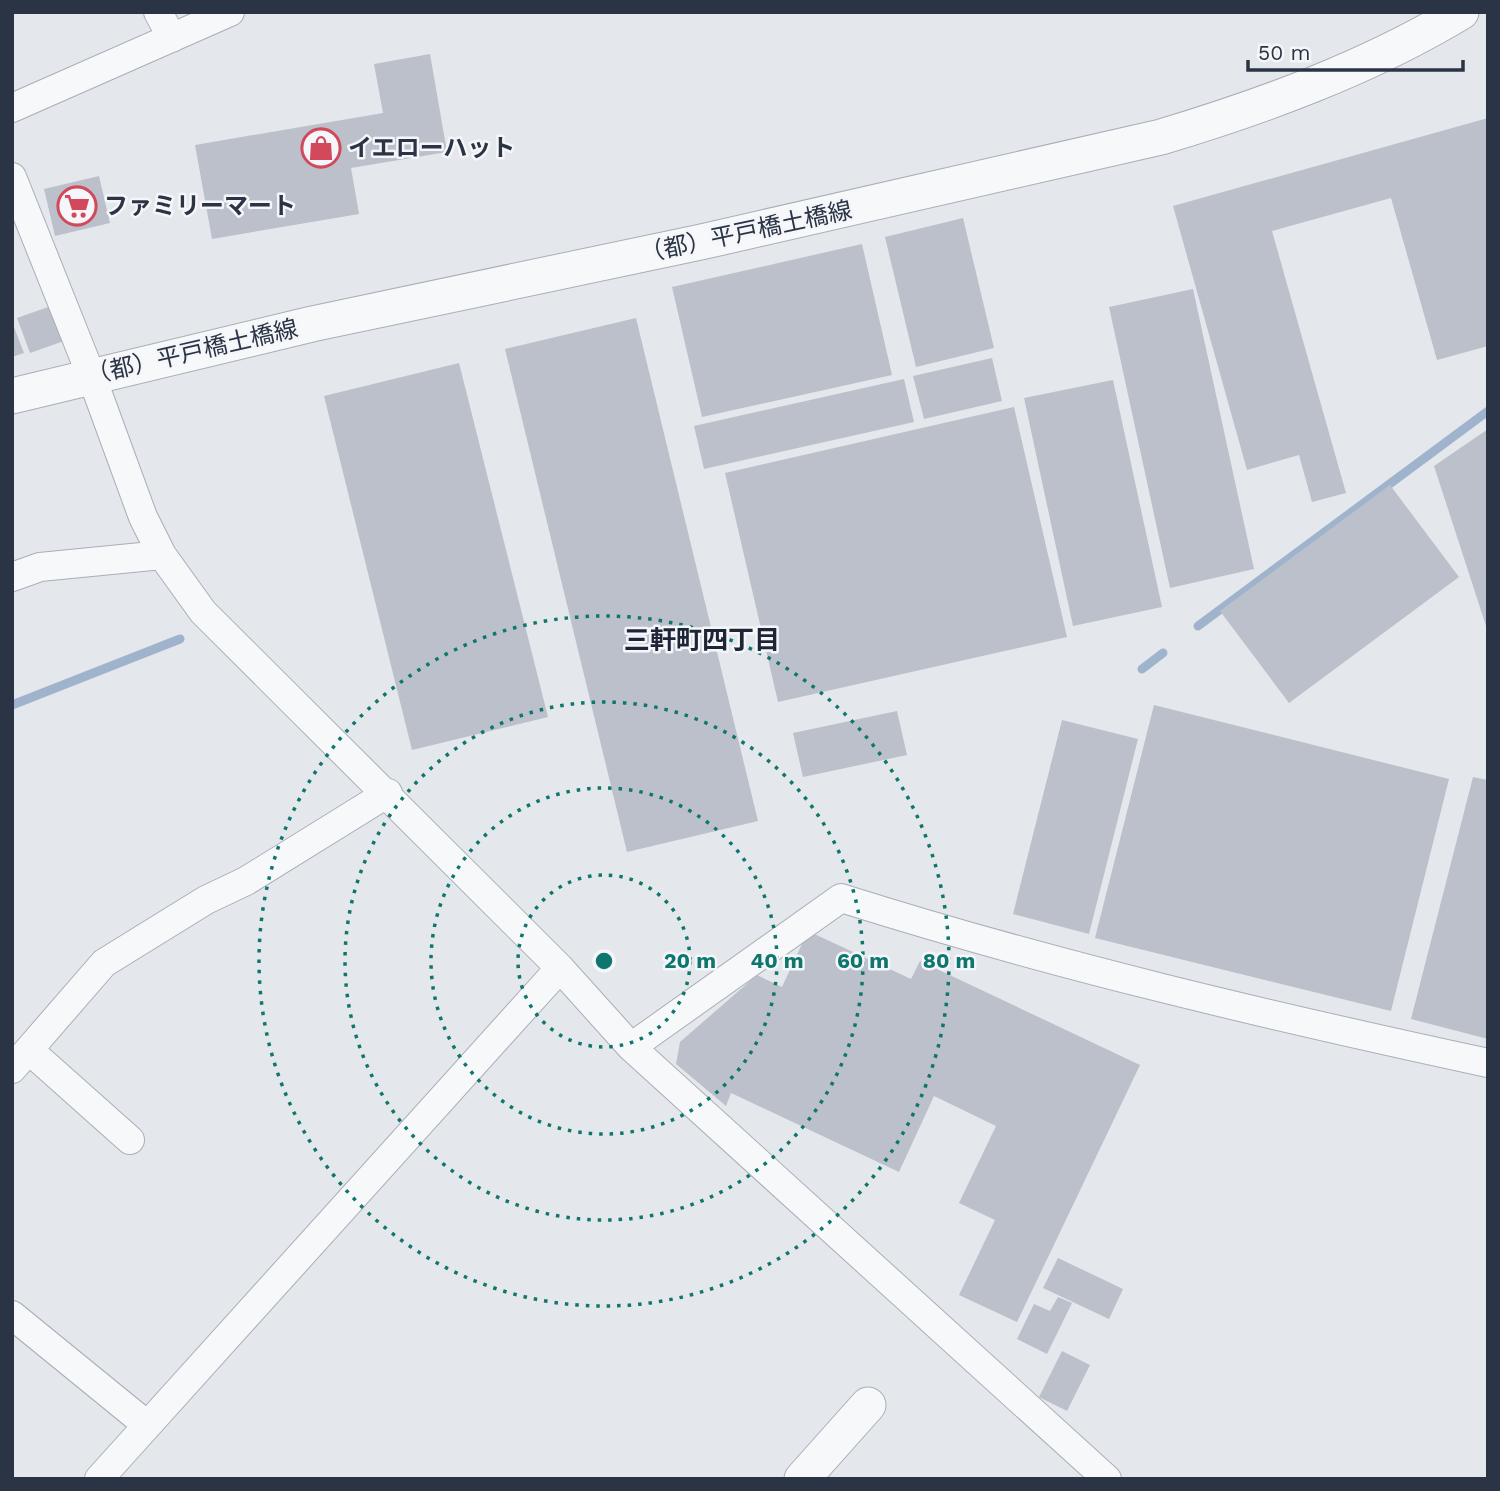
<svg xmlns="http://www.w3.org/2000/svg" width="1500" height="1491" viewBox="0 0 1500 1491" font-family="'Work Sans','Noto Sans JP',sans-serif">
  <rect width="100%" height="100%" fill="#e4e7ec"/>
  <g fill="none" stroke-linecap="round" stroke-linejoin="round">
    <path stroke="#9fb4cc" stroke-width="9" d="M 1198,626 L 1488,411
      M 1142,669 L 1163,653
      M 12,705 L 180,639"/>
  </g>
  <path fill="#bbc0ca" d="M 430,54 L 447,152 L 351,168 L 359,214 L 212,239 L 195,145 L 383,113 L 374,64 Z
    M 1488,118 L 1488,346 L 1437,360 L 1391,198 L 1272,231 L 1346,493 L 1312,502 L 1299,455 L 1247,470 L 1173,206 Z
    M 99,176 L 110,223 L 55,236 L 44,189 Z
    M 963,218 L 994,348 L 916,367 L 885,237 Z
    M 862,244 L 892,375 L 702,417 L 672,287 Z
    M 1193,289 L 1254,569 L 1170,588 L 1109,307 Z
    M 51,306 L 64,341 L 30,353 L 17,318 Z
    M 636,318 L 758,821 L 627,852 L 505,349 Z
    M 12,322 L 24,353 L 12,357 Z
    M 992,358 L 1002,401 L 924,419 L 913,376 Z
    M 459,363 L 548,717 L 412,750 L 324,396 Z
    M 904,379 L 914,422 L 704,469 L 694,426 Z
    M 1113,380 L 1162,607 L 1073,626 L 1024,398 Z
    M 1014,407 L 1067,637 L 778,702 L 725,473 Z
    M 1488,429 L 1488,629 L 1487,629 L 1434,466 Z
    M 1390,485 L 1459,577 L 1289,703 L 1220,611 Z
    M 1154,705 L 1449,779 L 1391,1011 L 1095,938 Z
    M 897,711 L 907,755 L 803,777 L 793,733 Z
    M 1062,720 L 1138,739 L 1089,934 L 1013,914 Z
    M 1473,777 L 1488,780 L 1488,1039 L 1411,1019 Z
    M 808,931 L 911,979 L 920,961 L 1140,1065 L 1017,1322 L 959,1295 L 995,1220 L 959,1203 L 996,1126 L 934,1096 L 899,1172 L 731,1093 L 726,1106 L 676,1064 L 680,1042 L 757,975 L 782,987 Z
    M 1058,1258 L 1123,1289 L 1109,1319 L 1043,1288 Z
    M 1058,1297 L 1072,1303 L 1047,1354 L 1017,1339 L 1034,1304 L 1050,1311 Z
    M 1062,1351 L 1090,1365 L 1067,1411 L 1039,1397 Z"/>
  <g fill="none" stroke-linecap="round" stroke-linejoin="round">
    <g stroke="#a9aeb7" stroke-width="30">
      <path id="minor" d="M 158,12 L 172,38
        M 12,108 L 230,12
        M 12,177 L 91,375 L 143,517 L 162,555 L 203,612 L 560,968 L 631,1047 L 1107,1479
        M 12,577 L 40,567 L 162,555
        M 631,1047 L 841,898 C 1053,965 1270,1016 1488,1063
        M 29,1050 L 130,1140
        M 12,1069 L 104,963 L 206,900 L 246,881 L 388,793
        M 12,1315 L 147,1425
        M 99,1479 L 560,968"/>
    </g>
    <g stroke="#a9aeb7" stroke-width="37">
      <path id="tertiary" d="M 12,396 L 312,324 L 701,242 L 1161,137 C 1264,106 1368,68 1461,12
        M 802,1479 L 868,1405"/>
    </g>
    <use href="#minor" stroke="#f7f8fa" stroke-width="28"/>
    <use href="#tertiary" stroke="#f7f8fa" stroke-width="35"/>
  </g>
  <g fill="none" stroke="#0f766e" stroke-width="3.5" stroke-dasharray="3.5 7">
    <circle cx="604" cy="961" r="86"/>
    <circle cx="604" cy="961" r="173"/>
    <circle cx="604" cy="961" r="259"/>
    <circle cx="604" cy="961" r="345"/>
  </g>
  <defs>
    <g id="shop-ring" transform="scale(2.0125)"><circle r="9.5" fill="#f4f6f9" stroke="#d1495b" stroke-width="1.5"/><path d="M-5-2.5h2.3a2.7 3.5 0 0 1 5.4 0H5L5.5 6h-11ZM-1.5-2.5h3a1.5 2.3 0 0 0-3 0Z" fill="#d1495b"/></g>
    <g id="supermarket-ring" transform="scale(2.0125)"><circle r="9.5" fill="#f4f6f9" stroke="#d1495b" stroke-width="1.5"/><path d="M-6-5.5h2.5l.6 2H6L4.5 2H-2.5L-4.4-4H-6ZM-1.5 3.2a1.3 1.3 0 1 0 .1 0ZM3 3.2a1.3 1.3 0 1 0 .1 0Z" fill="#d1495b"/></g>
  </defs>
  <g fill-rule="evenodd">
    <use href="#shop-ring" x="321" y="148"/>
    <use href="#supermarket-ring" x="77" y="206"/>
  </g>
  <g text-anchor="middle" stroke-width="5" stroke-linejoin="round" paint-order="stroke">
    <g font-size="24" font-weight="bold" fill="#2b3445" stroke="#f4f6f9" text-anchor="start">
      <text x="348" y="156">イエローハット</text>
      <text x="104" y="214">ファミリーマート</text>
    </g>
    <g font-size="24" fill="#2b3445" stroke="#f4f6f9">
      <text transform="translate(746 232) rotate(-12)" y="8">（都）平戸橋土橋線</text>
      <text transform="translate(192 352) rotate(-13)" y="8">（都）平戸橋土橋線</text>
    </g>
    <g font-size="26" font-weight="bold" fill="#1d2536" stroke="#f4f6f9">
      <text x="702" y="649">三軒町四丁目</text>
    </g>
  </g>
  <circle cx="604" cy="961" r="10" fill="#0f766e" stroke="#f4f6f9" stroke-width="3.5"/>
  <g font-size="21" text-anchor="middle" font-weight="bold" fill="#0f766e" stroke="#f4f6f9" stroke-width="5" stroke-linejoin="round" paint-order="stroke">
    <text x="690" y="968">20 m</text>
    <text x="777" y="968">40 m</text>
    <text x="863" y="968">60 m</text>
    <text x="949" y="968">80 m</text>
  </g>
  <rect width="1500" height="1491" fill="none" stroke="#2b3445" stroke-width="28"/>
  <path d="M1248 60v10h215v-10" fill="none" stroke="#2b3445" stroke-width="3.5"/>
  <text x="1258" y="60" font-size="21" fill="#2b3445" stroke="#f4f6f9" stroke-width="5" paint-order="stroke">50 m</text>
</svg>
